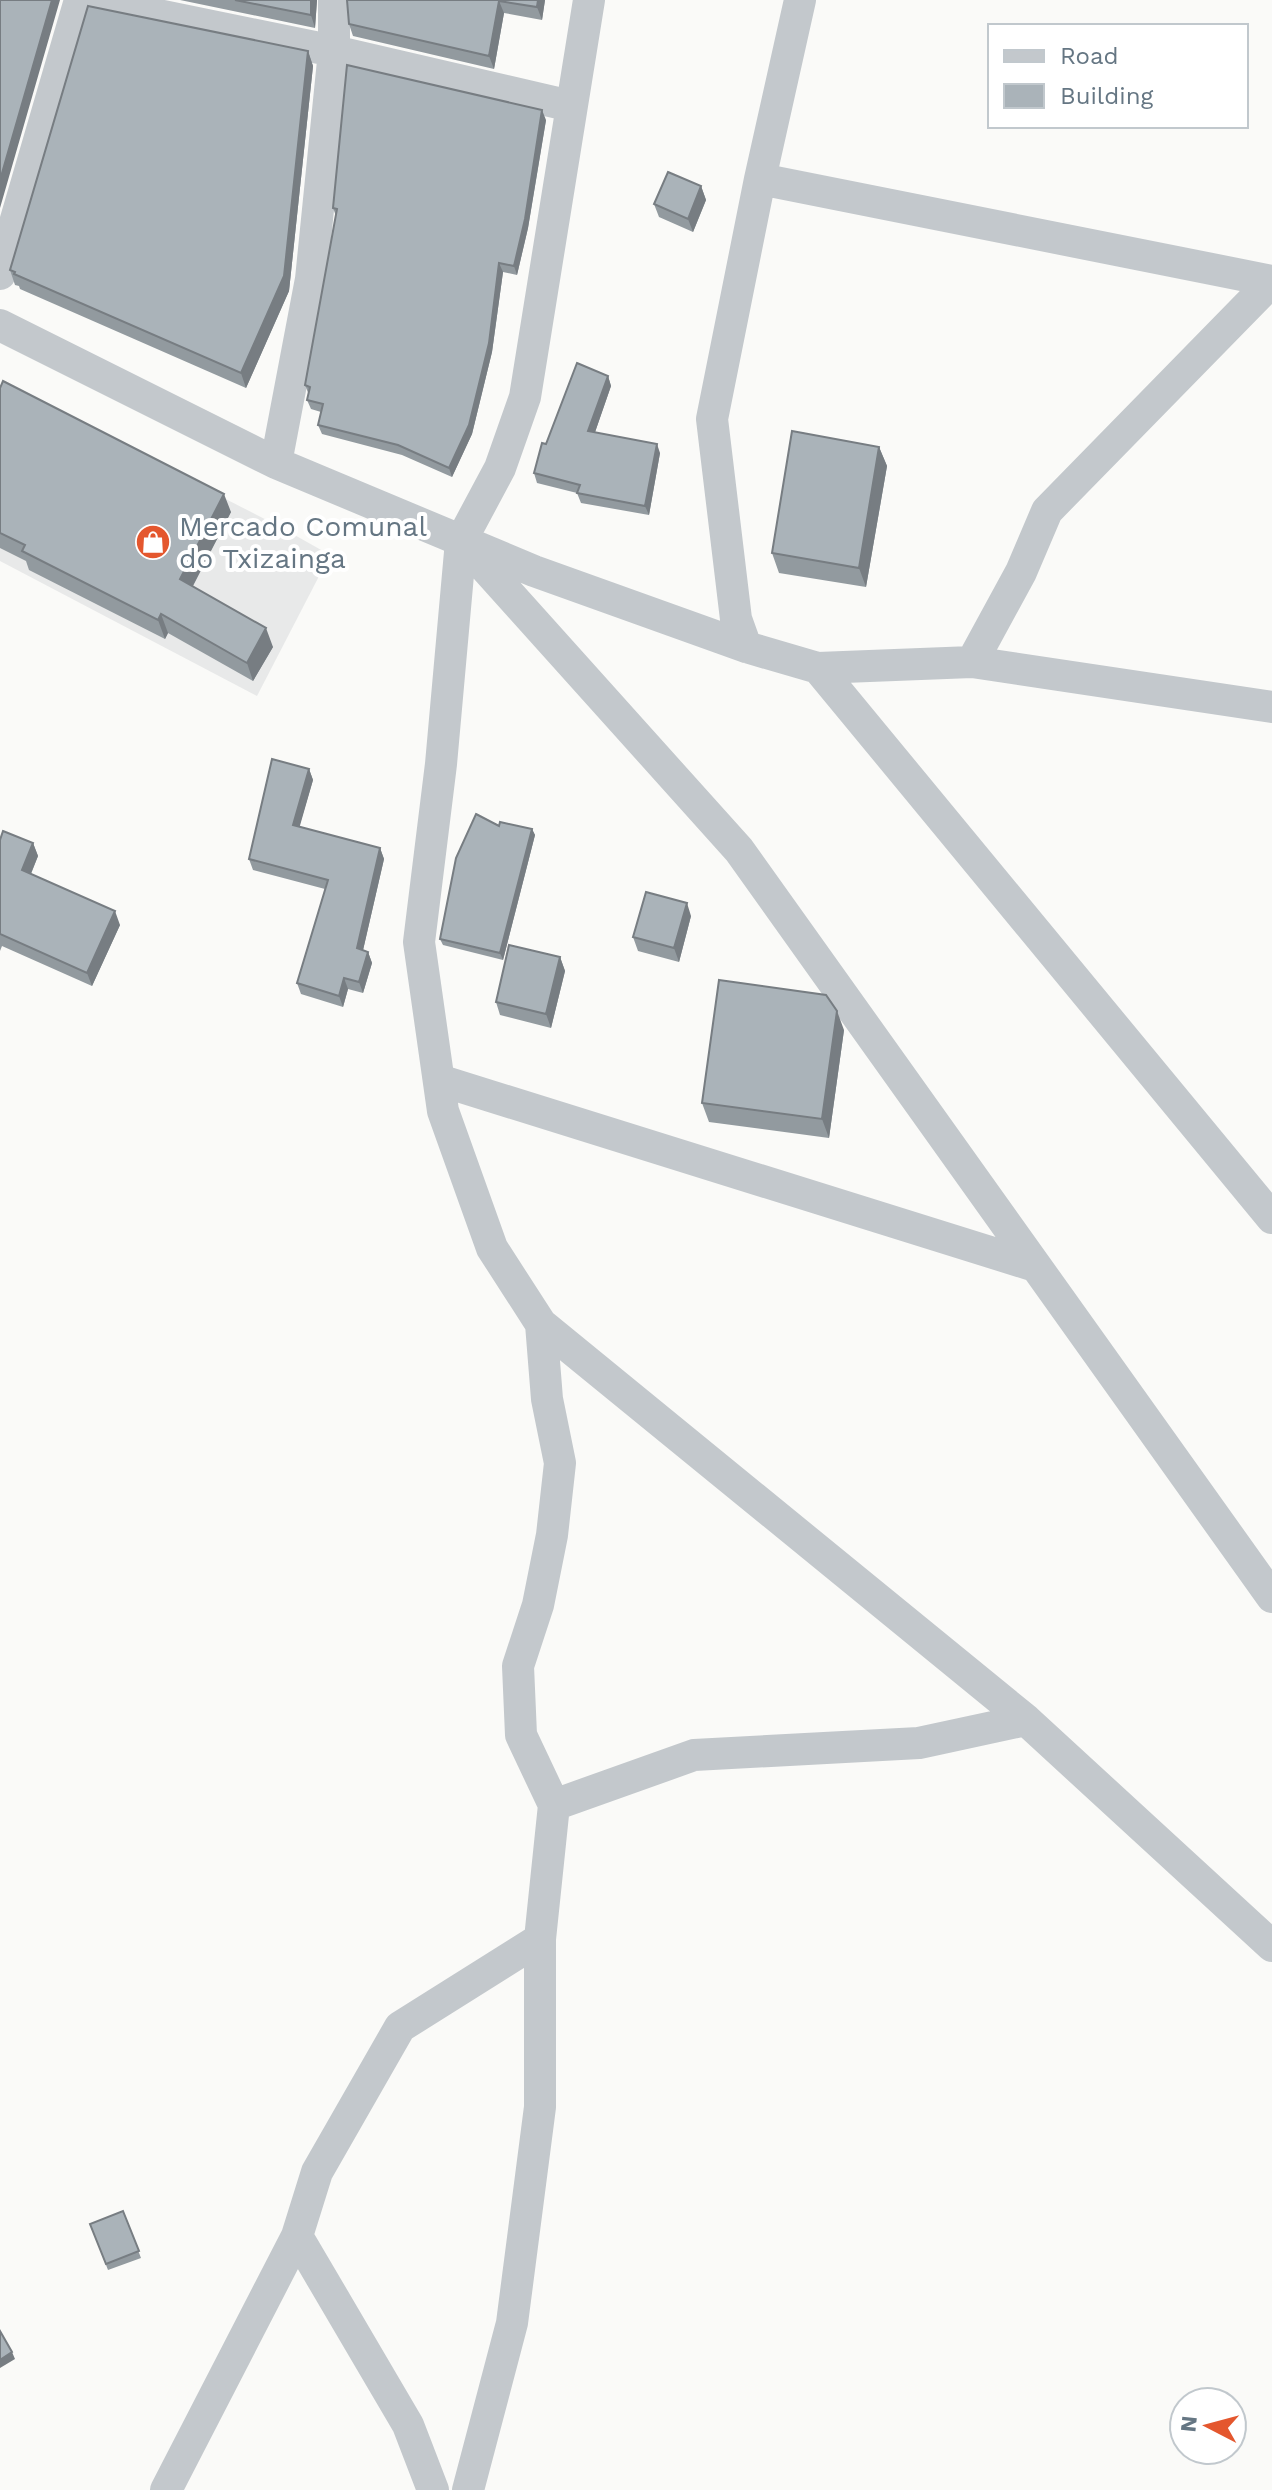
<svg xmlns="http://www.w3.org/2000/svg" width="1272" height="2490" viewBox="0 0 1272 2490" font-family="'Work Sans',sans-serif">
  <rect width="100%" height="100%" fill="#fafaf8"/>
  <path fill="#e8e9e9" d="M 12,389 L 284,529 L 330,555 L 257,696 L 0,561 L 0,412 Z"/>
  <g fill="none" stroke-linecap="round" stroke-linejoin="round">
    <path stroke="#c3c8cc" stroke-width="32" d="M 85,0 L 334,51 L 571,106
      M 589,0 L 525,397 L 500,468 L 461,541 L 441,764 L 419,942 L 443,1111 L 492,1248 L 541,1324 L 1026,1720
      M 760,179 L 1272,281
      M 0,274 L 80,0
      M 0,325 L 276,463 L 534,571 L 746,647 L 818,668 L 972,662 L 1272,707
      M 276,463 L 311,279 L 334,51 L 334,0
      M 466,546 L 739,850 L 1272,1597
      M 746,647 L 736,619 L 712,419 L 760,179 L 800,0
      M 972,662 L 1021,572 L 1047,511 L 1272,281
      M 818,668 L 1272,1218
      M 439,1080 L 1035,1266
      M 541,1324 L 547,1399 L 560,1463 L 552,1535 L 538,1605 L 518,1666 L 521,1735 L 554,1805
      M 297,2236 L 408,2425 L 433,2490
      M 166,2490 L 297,2236 L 317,2172 L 400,2027 L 540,1939 L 554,1805 L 694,1755 L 919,1743 L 1026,1720 L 1272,1946
      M 468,2490 L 512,2323 L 540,2107 L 540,1939"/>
  </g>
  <path fill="#929a9f" d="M 180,0 L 317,0 L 315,28 Z
    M 347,0 L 545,0 L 542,20 L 504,13 L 494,69 L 353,36 L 349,24 Z
    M 308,51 L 313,66 L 289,291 L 246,388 L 20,289 L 19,286 L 15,285 L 10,270 Z
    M 546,120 L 528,228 L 517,275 L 503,272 L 492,352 L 472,434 L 452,477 L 402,455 L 322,434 L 318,425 L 321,412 L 311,409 L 307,400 L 309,395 L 305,385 L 336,216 L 333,208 Z
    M 701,186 L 706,200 L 693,232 L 659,217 L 654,204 Z
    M 608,376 L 611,386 L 595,432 L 660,453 L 649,515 L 581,503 L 577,493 L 537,483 L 534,473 L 546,444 Z
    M 0,388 L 231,512 L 193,586 L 273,647 L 253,681 L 168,633 L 165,639 L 29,570 L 26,561 L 0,548 Z
    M 879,447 L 887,466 L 866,587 L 779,573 L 772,553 Z
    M 309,769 L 313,780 L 299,827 L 380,848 L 384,859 L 363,950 L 368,952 L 372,963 L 363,993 L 348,989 L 343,1007 L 301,994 L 297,983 L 325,889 L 253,870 L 249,859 Z
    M 499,826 L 532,829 L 535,835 L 503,960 L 443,945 L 440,939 Z
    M 0,840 L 33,843 L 38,856 L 31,874 L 120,925 L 92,986 L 2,946 L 0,951 Z
    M 691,916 L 679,962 L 638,951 L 633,937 Z
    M 560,957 L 565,971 L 551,1028 L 500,1015 L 496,1002 Z
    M 844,1030 L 829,1138 L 709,1122 L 702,1103 Z
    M 123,2211 L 141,2258 L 108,2270 L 90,2224 Z"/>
  <path fill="#777d82" d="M 52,0 L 60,0 L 0,208 L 0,180 Z
    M 311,0 L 317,0 L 315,28 L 311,15 Z
    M 538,0 L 545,0 L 542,20 L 537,7 Z
    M 499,1 L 504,13 L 494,69 L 489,56 Z
    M 308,51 L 313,66 L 289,291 L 246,388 L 241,373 Z
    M 542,110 L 546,120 L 528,228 L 517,275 L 514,266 Z
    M 701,186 L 706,200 L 693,232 L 688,219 Z
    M 499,263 L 503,272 L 492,352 L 472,434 L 452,477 L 449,468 Z
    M 608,376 L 611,386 L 592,441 L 588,431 Z
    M 657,444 L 660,453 L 649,515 L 645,506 Z
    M 879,447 L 887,466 L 866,587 L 859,568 Z
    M 224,494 L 231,512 L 187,597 L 180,579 Z
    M 161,614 L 168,633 L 165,639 L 158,620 Z
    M 266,628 L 273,647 L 253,681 L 247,663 Z
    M 309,769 L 313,780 L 297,836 L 293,825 Z
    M 532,829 L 535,835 L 503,960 L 500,953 Z
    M 33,843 L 38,856 L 27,883 L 22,870 Z
    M 380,848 L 384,859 L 361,959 L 357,948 Z
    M 687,903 L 691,916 L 679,962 L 674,948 Z
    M 115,911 L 120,925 L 92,986 L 87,973 Z
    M 368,952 L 372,963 L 363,993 L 359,982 Z
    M 560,957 L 565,971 L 551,1028 L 546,1014 Z
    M 344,978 L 348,989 L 343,1007 L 339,996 Z
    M 837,1011 L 844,1030 L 829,1138 L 822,1119 Z
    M 12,2352 L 15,2359 L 0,2368 L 0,2360 Z"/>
  <path fill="#aab3b9" stroke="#777d82" stroke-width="2" d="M 0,0 L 52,0 L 0,180 Z
    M 235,0 L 311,0 L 311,15 Z
    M 347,0 L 538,0 L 537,7 L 499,1 L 489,56 L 349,24 Z
    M 88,6 L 308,51 L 284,276 L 241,373 L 14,274 L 15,272 L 10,270 Z
    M 347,65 L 542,110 L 525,219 L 514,266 L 499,263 L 489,343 L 469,425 L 449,468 L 398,445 L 318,425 L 323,404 L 307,400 L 310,387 L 305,385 L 337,209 L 333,208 Z
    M 668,172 L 701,186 L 688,219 L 654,204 Z
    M 577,363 L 608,376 L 588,431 L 657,444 L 645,506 L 577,493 L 580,485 L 534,473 L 542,443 L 546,444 Z
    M 3,381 L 224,494 L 180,579 L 266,628 L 247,663 L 161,614 L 158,620 L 22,551 L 25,545 L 0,533 L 0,388 Z
    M 792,431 L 879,447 L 859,568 L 772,553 Z
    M 272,759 L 309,769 L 293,825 L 380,848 L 357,948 L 368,952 L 359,982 L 344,978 L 339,996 L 297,983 L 328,880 L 249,859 Z
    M 476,814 L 499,826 L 500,822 L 532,829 L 500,953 L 440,939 L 456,858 Z
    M 3,831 L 33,843 L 22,870 L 115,911 L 87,973 L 0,934 L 0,840 Z
    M 646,892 L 687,903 L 674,948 L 633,937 Z
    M 509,945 L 560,957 L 546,1014 L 496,1002 Z
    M 719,980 L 826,995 L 837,1011 L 822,1119 L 702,1103 Z
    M 123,2211 L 139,2251 L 106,2264 L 90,2224 Z
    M 0,2331 L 12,2352 L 0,2360 Z"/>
  <defs>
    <g id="shop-disc" transform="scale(1.8)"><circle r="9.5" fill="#e4572e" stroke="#fff"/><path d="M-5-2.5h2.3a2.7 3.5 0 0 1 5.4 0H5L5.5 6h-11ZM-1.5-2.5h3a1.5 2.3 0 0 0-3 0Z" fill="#fff"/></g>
  </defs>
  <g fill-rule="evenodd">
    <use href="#shop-disc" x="153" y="542"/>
  </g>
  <g text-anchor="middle" stroke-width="8" stroke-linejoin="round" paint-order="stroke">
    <g font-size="28" fill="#657683" stroke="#fff" text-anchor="start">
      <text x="179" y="536">Mercado Comunal<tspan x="179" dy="32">do Txizainga</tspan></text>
    </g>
  </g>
  <rect x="988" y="24" width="260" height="104" fill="#ffffff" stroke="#c1c8cd" stroke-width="2"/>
  <rect x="1004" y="50" width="40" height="12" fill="#c3c8cc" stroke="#c1c8cd" stroke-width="2"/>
  <text x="1060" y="64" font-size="24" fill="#657683">Road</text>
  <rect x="1004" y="84" width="40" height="24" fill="#aab3b9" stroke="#c1c8cd" stroke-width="2"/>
  <text x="1060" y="104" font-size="24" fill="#657683">Building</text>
  <g transform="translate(1208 2426) rotate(276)"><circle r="38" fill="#ffffff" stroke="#c1c8cd" stroke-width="2"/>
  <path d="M0-6L14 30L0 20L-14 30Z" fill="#e4572e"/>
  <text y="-12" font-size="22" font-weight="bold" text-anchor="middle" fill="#657683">N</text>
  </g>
</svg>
